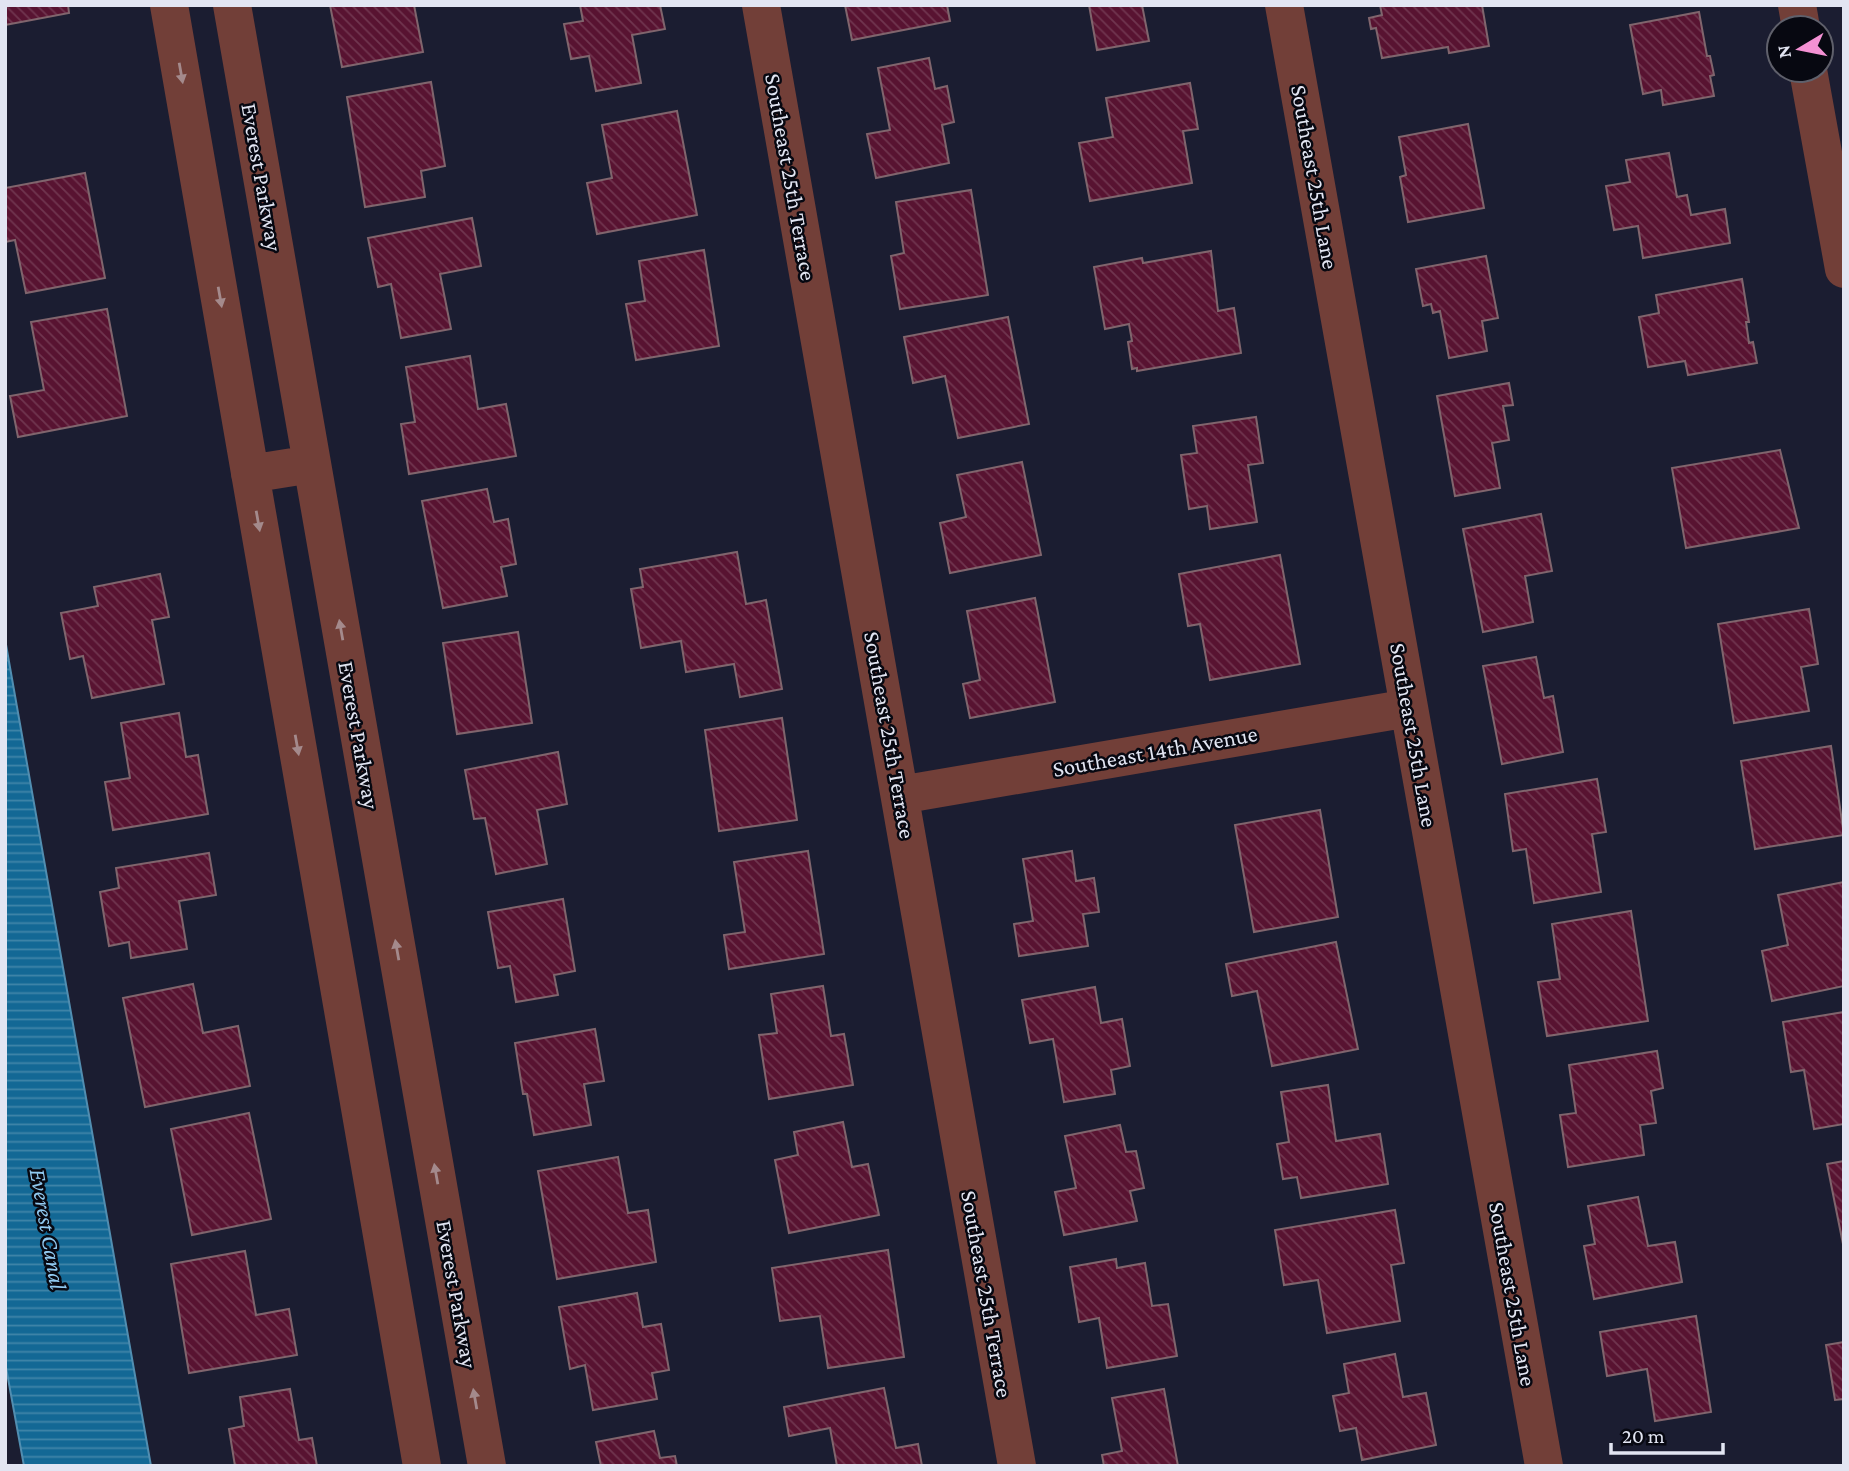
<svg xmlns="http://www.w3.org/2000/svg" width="1849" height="1471" viewBox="0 0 1849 1471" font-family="'Crimson Pro',serif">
  <defs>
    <pattern id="water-rules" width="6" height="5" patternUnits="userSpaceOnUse" patternTransform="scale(1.75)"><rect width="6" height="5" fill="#136895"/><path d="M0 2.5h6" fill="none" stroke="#4085a9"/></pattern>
    <pattern id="building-back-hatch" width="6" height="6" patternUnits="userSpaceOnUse" patternTransform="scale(1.75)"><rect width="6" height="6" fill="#581331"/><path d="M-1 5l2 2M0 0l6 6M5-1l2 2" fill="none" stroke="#70354f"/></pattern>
  </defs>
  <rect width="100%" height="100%" fill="#1b1d31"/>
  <path fill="url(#water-rules)" stroke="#518eb1" stroke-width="2" d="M 5,639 L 151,1466 L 24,1466 L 5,1362 Z"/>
  <path fill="url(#building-back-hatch)" stroke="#80656d" stroke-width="2" d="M 5,5 L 68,5 L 69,13 L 5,25 Z
    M 330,5 L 414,5 L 423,52 L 342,67 Z
    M 580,5 L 660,5 L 665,29 L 632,35 L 641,83 L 596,91 L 589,56 L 571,59 L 564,24 L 583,21 Z
    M 845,5 L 947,5 L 950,21 L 852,40 Z
    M 1089,5 L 1142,5 L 1149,41 L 1097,50 Z
    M 1380,5 L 1482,5 L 1489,46 L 1449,53 L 1448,47 L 1382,58 L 1376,28 L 1371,29 L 1369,18 L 1382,15 Z
    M 1699,12 L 1707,56 L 1710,56 L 1714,75 L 1710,76 L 1714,96 L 1663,105 L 1661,90 L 1643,94 L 1630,25 Z
    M 929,58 L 935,89 L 947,86 L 954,122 L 942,125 L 949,163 L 876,178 L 867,134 L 890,130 L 878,68 Z
    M 431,82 L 445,166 L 421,171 L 425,197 L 365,207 L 347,97 Z
    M 1190,83 L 1198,129 L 1183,131 L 1192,183 L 1090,201 L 1079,143 L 1113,137 L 1106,98 Z
    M 677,111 L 697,215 L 597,234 L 587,183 L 612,178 L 602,125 Z
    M 1468,124 L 1484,208 L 1408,222 L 1400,177 L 1406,175 L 1399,137 Z
    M 1669,153 L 1677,197 L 1687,195 L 1691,215 L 1725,209 L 1730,243 L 1643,258 L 1638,226 L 1614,230 L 1606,186 L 1630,182 L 1626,160 Z
    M 85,173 L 105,278 L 26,293 L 15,240 L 5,242 L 5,188 Z
    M 971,190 L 988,295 L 900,309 L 891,256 L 904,253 L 896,202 Z
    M 472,218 L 481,266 L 440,274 L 451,329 L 401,338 L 391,284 L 378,287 L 368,238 Z
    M 704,250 L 719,346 L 636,360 L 626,304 L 645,301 L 639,261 Z
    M 1211,251 L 1218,311 L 1234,308 L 1241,353 L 1137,371 L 1137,368 L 1132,369 L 1128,342 L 1132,341 L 1129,324 L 1105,329 L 1094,267 L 1142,258 L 1143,263 Z
    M 1486,256 L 1498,318 L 1482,321 L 1487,351 L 1449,358 L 1440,311 L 1433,313 L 1431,304 L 1423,306 L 1416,269 Z
    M 1742,279 L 1749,322 L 1746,322 L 1749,343 L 1753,342 L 1757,363 L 1688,375 L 1685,361 L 1648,367 L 1639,317 L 1659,313 L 1656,295 Z
    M 107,309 L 127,416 L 18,437 L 10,396 L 44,390 L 31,322 Z
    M 1008,317 L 1029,424 L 958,438 L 945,376 L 913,383 L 904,337 Z
    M 470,356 L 478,409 L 506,404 L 516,456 L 409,474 L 401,424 L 415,422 L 406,367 Z
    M 1509,383 L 1513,405 L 1503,406 L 1509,440 L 1492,443 L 1500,488 L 1455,496 L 1437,396 Z
    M 1256,417 L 1263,463 L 1248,465 L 1257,522 L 1210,529 L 1207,506 L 1189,509 L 1181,455 L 1197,453 L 1193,426 Z
    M 1780,450 L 1799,528 L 1686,548 L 1672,468 Z
    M 1022,462 L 1041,555 L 950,573 L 940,523 L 966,517 L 957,475 Z
    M 487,489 L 494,522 L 508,519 L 516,564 L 501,567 L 507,596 L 443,608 L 422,501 Z
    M 1541,514 L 1552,571 L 1525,576 L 1533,622 L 1483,632 L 1463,529 Z
    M 737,552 L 746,604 L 766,600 L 782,689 L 740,697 L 734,664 L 686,672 L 681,641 L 641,648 L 631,589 L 643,587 L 640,569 Z
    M 1280,555 L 1300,664 L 1210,680 L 1200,624 L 1188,626 L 1179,574 Z
    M 160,574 L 169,617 L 152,620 L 164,684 L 92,698 L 83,656 L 70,659 L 61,613 L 98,606 L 94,587 Z
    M 1035,598 L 1055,702 L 970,718 L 963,684 L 980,680 L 967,611 Z
    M 1809,609 L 1818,664 L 1801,667 L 1809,711 L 1734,723 L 1718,624 Z
    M 518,632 L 532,723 L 457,734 L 443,643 Z
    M 1536,657 L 1544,698 L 1553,696 L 1563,752 L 1502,764 L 1483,666 Z
    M 179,713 L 186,757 L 198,755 L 208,814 L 113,830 L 105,782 L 130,778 L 121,723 Z
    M 782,718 L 797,820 L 719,831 L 705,730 Z
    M 1831,746 L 1844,835 L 1755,849 L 1741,761 Z
    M 558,752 L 567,804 L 537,810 L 547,864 L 496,874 L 485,818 L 474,819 L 465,770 Z
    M 1597,779 L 1606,832 L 1592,834 L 1601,892 L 1534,903 L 1526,849 L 1513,851 L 1505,794 Z
    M 1320,810 L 1338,917 L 1254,932 L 1235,825 Z
    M 808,851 L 824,954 L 729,969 L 724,935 L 745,932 L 734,862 Z
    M 1072,851 L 1076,881 L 1094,878 L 1099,912 L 1083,914 L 1088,946 L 1019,956 L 1014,924 L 1033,921 L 1023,859 Z
    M 209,853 L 216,895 L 179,901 L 187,949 L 131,958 L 129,942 L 109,946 L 100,892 L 119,888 L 116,868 Z
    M 1844,882 L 1844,986 L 1772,1001 L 1762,951 L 1788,945 L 1778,895 Z
    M 563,899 L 575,971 L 554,975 L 558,995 L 516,1002 L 510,966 L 498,968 L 488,912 Z
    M 1631,911 L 1648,1021 L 1547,1036 L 1538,982 L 1560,979 L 1552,924 Z
    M 1336,942 L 1358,1049 L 1272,1066 L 1257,991 L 1232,996 L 1226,964 Z
    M 193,984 L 203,1033 L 238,1026 L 250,1086 L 145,1107 L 123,998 Z
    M 823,986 L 831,1036 L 844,1034 L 853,1085 L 769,1099 L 759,1035 L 777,1033 L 771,994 Z
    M 1095,987 L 1101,1023 L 1122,1019 L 1130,1066 L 1111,1070 L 1115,1094 L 1064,1102 L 1053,1039 L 1030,1043 L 1022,1000 Z
    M 1844,1012 L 1844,1124 L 1814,1129 L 1804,1070 L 1791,1072 L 1783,1022 Z
    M 595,1029 L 604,1081 L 584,1084 L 591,1125 L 534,1135 L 527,1094 L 523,1094 L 515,1043 Z
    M 1657,1051 L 1663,1088 L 1651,1091 L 1656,1123 L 1640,1125 L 1644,1155 L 1568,1167 L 1560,1115 L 1576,1113 L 1569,1065 Z
    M 1328,1085 L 1336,1141 L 1380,1134 L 1388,1184 L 1301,1198 L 1297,1177 L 1283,1179 L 1277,1144 L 1289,1142 L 1281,1092 Z
    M 249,1113 L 271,1219 L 192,1235 L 171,1129 Z
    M 843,1122 L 852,1167 L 868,1164 L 879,1215 L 789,1233 L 775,1160 L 798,1155 L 794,1132 Z
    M 1120,1125 L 1126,1152 L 1136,1151 L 1144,1188 L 1130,1191 L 1137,1221 L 1064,1235 L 1055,1192 L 1076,1188 L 1065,1136 Z
    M 618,1157 L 628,1213 L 648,1210 L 656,1262 L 557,1279 L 538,1171 Z
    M 1844,1161 L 1844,1249 L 1827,1164 Z
    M 1638,1197 L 1648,1246 L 1675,1242 L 1682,1282 L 1594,1299 L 1584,1246 L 1595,1244 L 1588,1206 Z
    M 1395,1210 L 1404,1263 L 1391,1265 L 1400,1321 L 1327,1333 L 1318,1280 L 1284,1285 L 1275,1230 Z
    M 888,1250 L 904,1357 L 828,1368 L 820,1316 L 780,1321 L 772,1268 Z
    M 245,1251 L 256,1315 L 289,1309 L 297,1355 L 189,1373 L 171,1264 Z
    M 1116,1259 L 1117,1268 L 1145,1263 L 1152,1306 L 1168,1304 L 1177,1356 L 1107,1368 L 1099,1318 L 1079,1322 L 1070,1267 Z
    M 637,1293 L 643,1327 L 661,1324 L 669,1370 L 652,1373 L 657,1399 L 593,1410 L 585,1365 L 570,1369 L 559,1307 Z
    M 1696,1316 L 1711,1412 L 1655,1421 L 1647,1369 L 1607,1376 L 1600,1332 Z
    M 1844,1342 L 1844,1399 L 1835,1400 L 1826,1345 Z
    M 1395,1354 L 1403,1397 L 1426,1393 L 1436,1445 L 1362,1460 L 1356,1428 L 1340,1431 L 1333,1396 L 1349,1393 L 1344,1364 Z
    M 884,1388 L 896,1448 L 918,1444 L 922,1466 L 837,1466 L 830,1428 L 789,1436 L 784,1407 Z
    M 290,1389 L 299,1440 L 312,1438 L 317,1466 L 235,1466 L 229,1429 L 244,1426 L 240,1397 Z
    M 1164,1389 L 1178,1466 L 1104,1466 L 1102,1455 L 1122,1451 L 1112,1398 Z
    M 654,1431 L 660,1458 L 675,1456 L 677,1466 L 601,1466 L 596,1442 Z"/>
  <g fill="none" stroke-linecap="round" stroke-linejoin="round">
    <path stroke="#723f38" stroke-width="38" d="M 761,5 L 1017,1466
      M 1284,5 L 1544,1466
      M 1797,5 L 1801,28
      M 1808,70 L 1844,269
      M 900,795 L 1409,708"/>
    <path stroke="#723f38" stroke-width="38" d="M 169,5 L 422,1466
      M 232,5 L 487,1466
      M 250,474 L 312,464"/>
  </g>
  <defs><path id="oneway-solid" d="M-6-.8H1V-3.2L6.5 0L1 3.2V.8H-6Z" transform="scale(1.75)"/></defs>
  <g fill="#a48a8c">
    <use href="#oneway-solid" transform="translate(181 73) rotate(80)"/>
    <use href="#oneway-solid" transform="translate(220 297) rotate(80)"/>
    <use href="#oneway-solid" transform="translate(258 521) rotate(80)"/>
    <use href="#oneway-solid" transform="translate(341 630) rotate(-100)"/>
    <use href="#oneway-solid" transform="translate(297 745) rotate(80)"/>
    <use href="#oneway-solid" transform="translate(397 950) rotate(-100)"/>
    <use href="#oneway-solid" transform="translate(436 1174) rotate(-100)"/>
    <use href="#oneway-solid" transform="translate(475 1399) rotate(-100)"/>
  </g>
  <g text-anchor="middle" stroke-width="5" stroke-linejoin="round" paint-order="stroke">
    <g font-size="23" fill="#e2e5f2" stroke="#070811">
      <text transform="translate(262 177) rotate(80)" y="8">Everest Parkway</text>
      <text transform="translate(791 177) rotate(80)" y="8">Southeast 25th Terrace</text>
      <text transform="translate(1315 177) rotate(80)" y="8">Southeast 25th Lane</text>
      <text transform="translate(359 735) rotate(80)" y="8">Everest Parkway</text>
      <text transform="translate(890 735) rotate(80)" y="8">Southeast 25th Terrace</text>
      <text transform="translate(1414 735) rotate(80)" y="8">Southeast 25th Lane</text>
      <text transform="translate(1155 751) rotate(-10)" y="8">Southeast 14th Avenue</text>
      <text transform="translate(457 1294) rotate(80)" y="8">Everest Parkway</text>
      <text transform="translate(987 1294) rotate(80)" y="8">Southeast 25th Terrace</text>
      <text transform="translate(1513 1294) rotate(80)" y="8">Southeast 25th Lane</text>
    </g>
    <g font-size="24" font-style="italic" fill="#91caf1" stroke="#070811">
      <text transform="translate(48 1229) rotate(80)" y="8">Everest Canal</text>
    </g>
  </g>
  <rect width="1849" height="1471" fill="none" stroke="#e2e5f2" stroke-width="14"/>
  <g transform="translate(1800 49) rotate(260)"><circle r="33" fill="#070811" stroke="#5f606b" stroke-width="2"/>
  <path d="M0-5L12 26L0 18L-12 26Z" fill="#f491d4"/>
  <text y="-10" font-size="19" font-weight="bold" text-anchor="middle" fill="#e2e5f2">N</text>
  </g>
  <path d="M1611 1443v10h112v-10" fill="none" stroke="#e2e5f2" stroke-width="3.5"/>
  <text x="1622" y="1443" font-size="21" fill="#e2e5f2" stroke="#070811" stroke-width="5" paint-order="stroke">20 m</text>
</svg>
